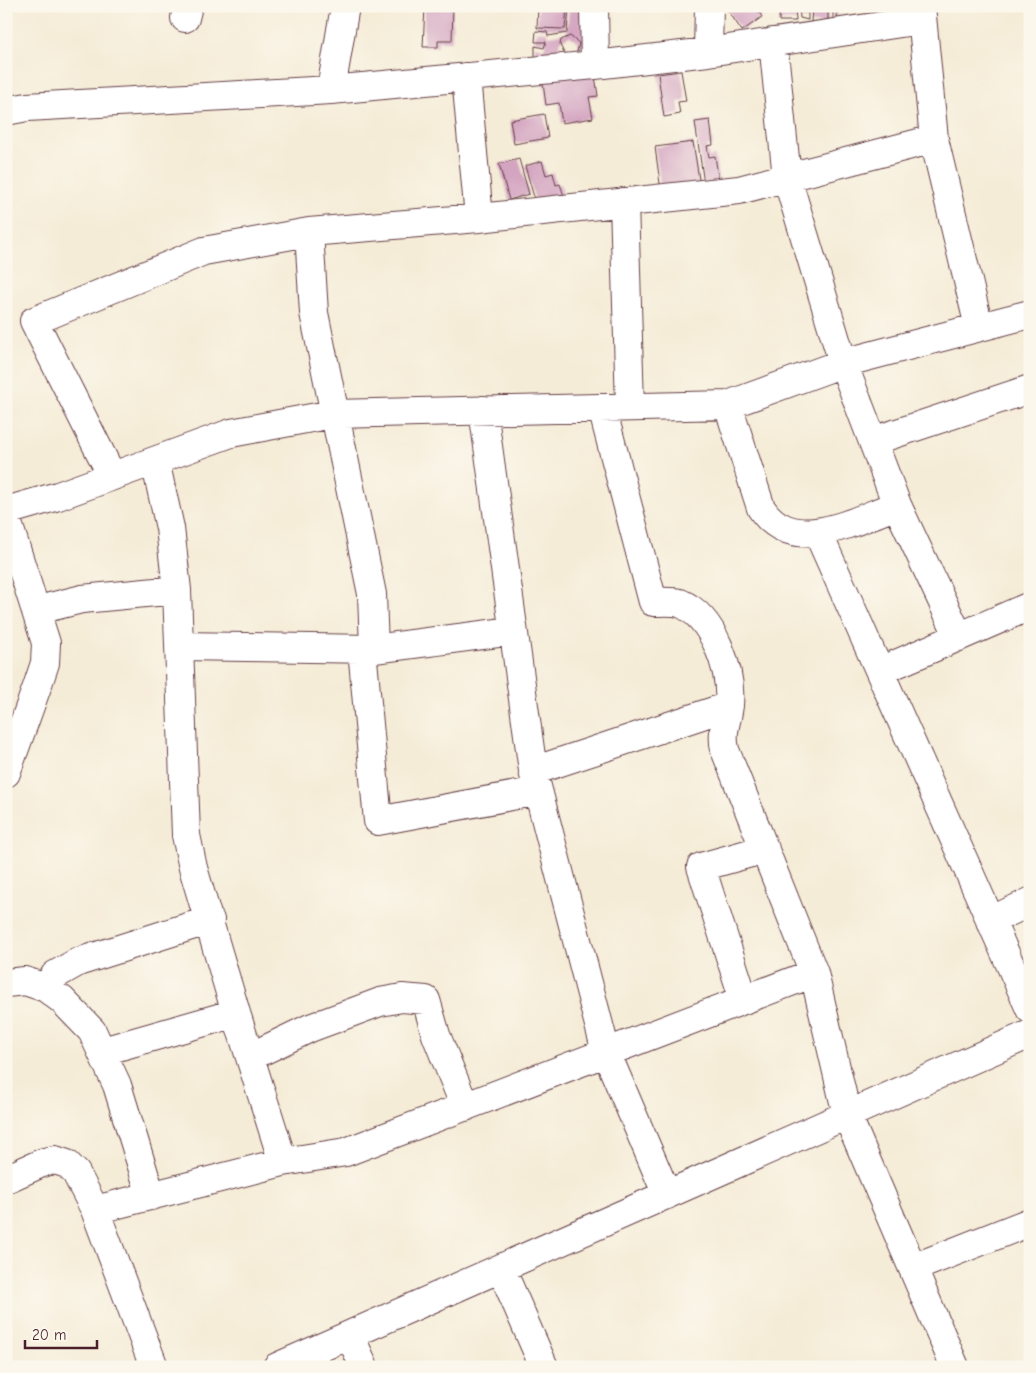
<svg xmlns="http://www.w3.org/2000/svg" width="1036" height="1373" viewBox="0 0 1036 1373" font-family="'Comic Neue',sans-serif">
  <rect width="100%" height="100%" fill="#fbf7ec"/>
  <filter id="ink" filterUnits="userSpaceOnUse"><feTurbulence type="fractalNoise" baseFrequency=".02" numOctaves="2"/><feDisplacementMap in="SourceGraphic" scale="10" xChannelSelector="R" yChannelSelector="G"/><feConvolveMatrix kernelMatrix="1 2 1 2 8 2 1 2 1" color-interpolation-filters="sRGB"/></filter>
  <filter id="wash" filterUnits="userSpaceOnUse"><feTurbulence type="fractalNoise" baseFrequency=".0096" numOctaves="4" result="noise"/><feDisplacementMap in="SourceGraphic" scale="20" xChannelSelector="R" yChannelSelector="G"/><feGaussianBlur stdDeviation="1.12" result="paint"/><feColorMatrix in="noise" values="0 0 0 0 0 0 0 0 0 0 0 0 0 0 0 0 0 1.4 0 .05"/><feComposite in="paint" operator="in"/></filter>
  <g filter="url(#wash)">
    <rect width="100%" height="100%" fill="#f5ecd7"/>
    <g id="blocks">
      <path fill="#d4a5c1" d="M 425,6 L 453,6 L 452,41 L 438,41 L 438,47 L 423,47 Z
        M 538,6 L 567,6 L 565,29 L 537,28 Z
        M 569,6 L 590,6 L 590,54 L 577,52 L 579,43 L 570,36 L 561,40 L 560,45 L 566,57 L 535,61 L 535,46 L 544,48 L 546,42 L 535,42 L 536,31 L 547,32 L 548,36 L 567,33 Z
        M 725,6 L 755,6 L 762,17 L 742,31 Z
        M 780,6 L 795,6 L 796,21 L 779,21 Z
        M 799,6 L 801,9 L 808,9 L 808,20 L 800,18 Z
        M 812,6 L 828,6 L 828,24 L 811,23 Z
        M 833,6 L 837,6 L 837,21 L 833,21 Z
        M 594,69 L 598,96 L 589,97 L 593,118 L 562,123 L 559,103 L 546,105 L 542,76 Z
        M 681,71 L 686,101 L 678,102 L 680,114 L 664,117 L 658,74 Z
        M 544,114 L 548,138 L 514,144 L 510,120 Z
        M 710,120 L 713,145 L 707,146 L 709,157 L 715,156 L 719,182 L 704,184 L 695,122 Z
        M 693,142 L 700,185 L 661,191 L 655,147 Z
        M 519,159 L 529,194 L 509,200 L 499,164 Z
        M 542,161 L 546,175 L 553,173 L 556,185 L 560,184 L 564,196 L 536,204 L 525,166 Z"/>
    </g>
  </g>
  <g filter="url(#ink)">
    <use href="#blocks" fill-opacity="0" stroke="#643e45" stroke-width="1"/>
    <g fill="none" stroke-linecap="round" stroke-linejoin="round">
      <g stroke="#643e45" stroke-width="30">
        <path id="minor" d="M 594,6 L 595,65
          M 921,6 L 934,139 L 979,327
          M 185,18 L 188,6
          M 773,42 L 787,178 L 843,363 L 897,505 L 959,637
          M 708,52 L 709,6
          M 466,77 L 479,218
          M 331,90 L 345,6
          M 6,111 L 27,107 L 331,90 L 595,65 L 708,52 L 921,20
          M 624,202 L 630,407
          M 309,232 L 314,313 L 372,594 L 374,649
          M 728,405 L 761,508 C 793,557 855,520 897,505
          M 602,408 L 653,602 C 661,602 672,601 680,603 C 714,617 732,671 729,705 C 727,723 721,731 725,750 L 814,973 L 847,1115 L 955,1367
          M 483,410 L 533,771 L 606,1052 L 667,1195
          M 873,441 L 1030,389
          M 155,461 L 170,528 L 177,590 L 186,835 L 193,868 L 236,1013 L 283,1162
          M 112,476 L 34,321 L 204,251 L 309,232 L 479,218 L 739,190 L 934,139
          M 6,511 L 58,496 L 231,433 L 333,414 L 728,405 L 843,363 L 1030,314
          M 6,517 L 46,643 L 45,663 L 38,684 L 6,773
          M 818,533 L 1030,1009
          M 38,610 L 82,599 L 177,590
          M 180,646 L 374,649 L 513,631
          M 362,649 L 378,821 L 538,791
          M 880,671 L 1030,606
          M 533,771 L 729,706
          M 990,921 L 1030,902
          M 6,983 L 25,981 L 46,988 L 62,1000 L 92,1031 L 117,1085 L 151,1196
          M 46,988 L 55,975 L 78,962 L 210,920
          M 744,1000 L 701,867 L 765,849
          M 103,1051 L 236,1013
          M 250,1057 L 310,1028 L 380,1002 L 402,998 L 426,1000 L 436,1035 L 465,1107
          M 6,1179 L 44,1162 L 55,1160 L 67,1164 L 76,1173 L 95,1210 L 154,1367
          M 95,1210 L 283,1162 L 346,1152 L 814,973
          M 501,1268 L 544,1367
          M 913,1268 L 1030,1222
          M 350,1335 L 364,1367
          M 277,1367 L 1030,1034"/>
      </g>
      <use href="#minor" stroke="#fff" stroke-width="28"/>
    </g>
  </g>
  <rect width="1036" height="1373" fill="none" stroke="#fbf7ec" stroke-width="25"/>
  <path d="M25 1340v8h72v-8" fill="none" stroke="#4a1f2b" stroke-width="2.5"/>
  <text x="32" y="1340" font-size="15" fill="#4a1f2b" stroke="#fbf7ec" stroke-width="4" paint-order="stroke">20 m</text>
</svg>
